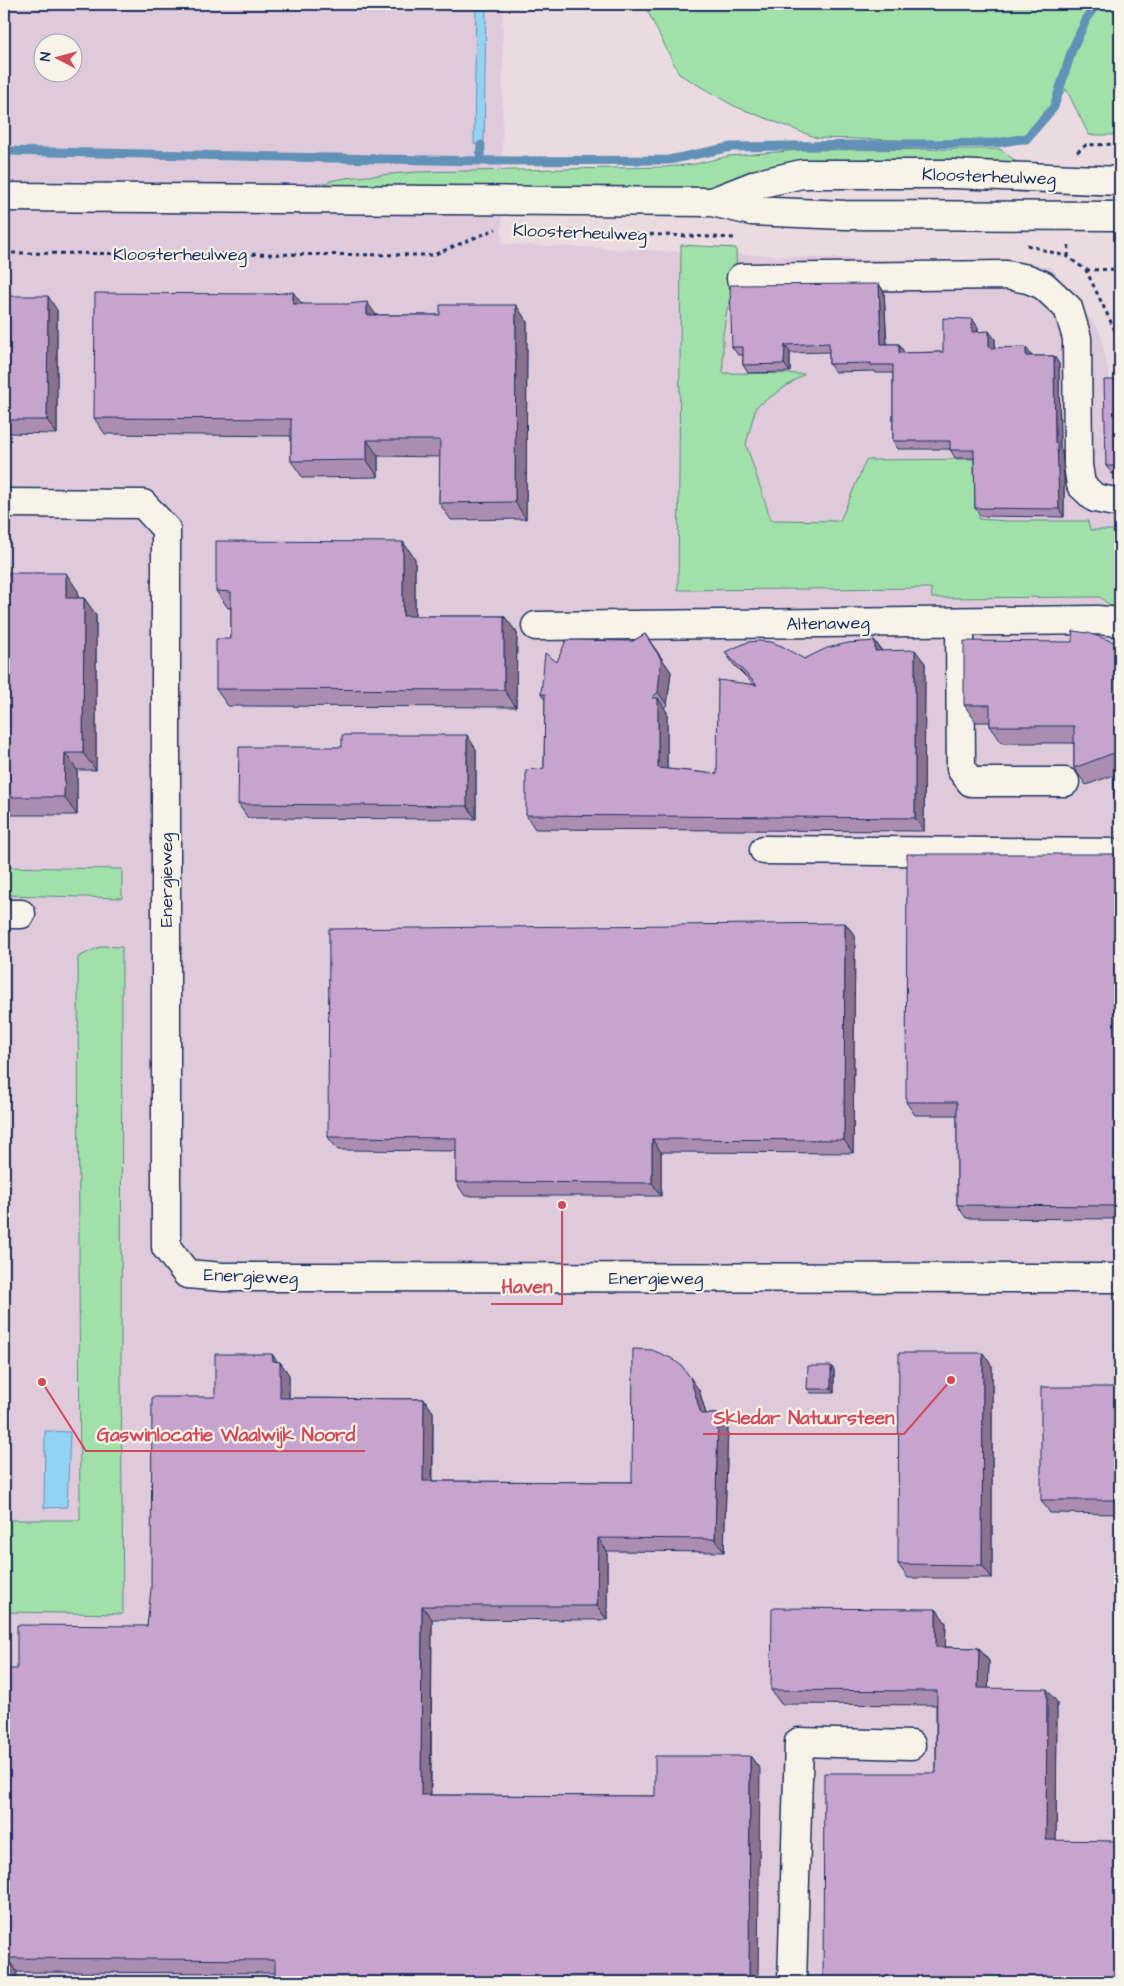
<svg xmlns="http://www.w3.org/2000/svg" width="1124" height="1986" viewBox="0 0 1124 1986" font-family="'Architects Daughter',sans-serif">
  <rect width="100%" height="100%" fill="#e9dbe0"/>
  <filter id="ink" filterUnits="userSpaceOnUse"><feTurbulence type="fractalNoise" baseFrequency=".02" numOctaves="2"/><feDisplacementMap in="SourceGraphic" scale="10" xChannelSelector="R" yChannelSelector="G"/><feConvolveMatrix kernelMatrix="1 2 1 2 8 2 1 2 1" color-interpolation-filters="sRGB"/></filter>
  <g filter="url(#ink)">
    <path fill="#dfcadb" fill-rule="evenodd" d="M 4,4 L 503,4 L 502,244 L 1051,267 L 1100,331 L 1120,428 L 1120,1982 L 4,1982 ZM 42,42 L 72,42 L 72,72 L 42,72 Z"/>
    <path fill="#a1e0a9" stroke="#5e8884" d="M 644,4 L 1120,4 L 1120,119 L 1118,135 L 1089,135 L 1066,89 L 1028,143 L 817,138 L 734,106 L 679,74 Z
      M 1000,149 L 1023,167 L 807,161 L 689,193 L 317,189 L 330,181 L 345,178 L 416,172 L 665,167 L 695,164 L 729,156 L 801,150 Z
      M 681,245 L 736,248 L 737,286 L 727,309 L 723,334 L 723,373 L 804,374 L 756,407 L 746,444 L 771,520 L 840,521 L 866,460 L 978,459 L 979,519 L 1006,521 L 1088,521 L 1090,530 L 1120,530 L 1120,604 L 1111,606 L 1100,597 L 932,598 L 931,588 L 678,590 Z
      M 4,867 L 122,869 L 122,898 L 4,895 Z
      M 102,946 L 122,947 L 121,1378 L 123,1614 L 4,1612 L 4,1520 L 80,1520 L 78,957 Z"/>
    <path fill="#92d2f3" stroke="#6291b7" d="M 476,4 L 486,4 L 484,145 L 474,144 Z
      M 45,1431 L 70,1432 L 67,1507 L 44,1508 Z"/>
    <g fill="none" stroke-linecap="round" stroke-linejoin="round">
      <path stroke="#6291b7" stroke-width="9" d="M 4,151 L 480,161 L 669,160 L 731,147 L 996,143 L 1027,138 L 1054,107 L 1072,50 L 1087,18 L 1096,4
        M 480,161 L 481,145"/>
      <g stroke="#1b2f5e" stroke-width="31">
        <path id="minor" d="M 4,197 L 712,202 L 751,211 L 845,215 L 1120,216
          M 712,202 L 758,184 L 802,174 L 954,174 L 1120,181
          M 741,278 L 1006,275 L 1028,279 L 1043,285 L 1068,308 L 1077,338 L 1078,465 L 1081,485 L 1095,498 L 1120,503
          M 4,503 L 143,504 L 166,529 L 166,1247 L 187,1274 L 223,1277 L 1120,1278
          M 960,622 L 961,769 L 971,782 L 1065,782
          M 536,626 L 1097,620 L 1120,622
          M 764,850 L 1120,853
          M 4,914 L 21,914
          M 792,1982 L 799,1742 L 911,1745"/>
      </g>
      <path stroke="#1b2f5e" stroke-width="3" stroke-dasharray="4 4" stroke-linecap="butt" d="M 1077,152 L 1086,145 L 1120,144
        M 570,231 L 736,238
        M 1027,245 L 1068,257 L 1086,270 L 1120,341
        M 4,253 L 433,255 L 496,229
        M 1068,257 L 1069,243
        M 1086,270 L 1120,269"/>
      <use href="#minor" stroke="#f7f3e8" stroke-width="28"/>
    </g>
    <path fill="#ab8db1" stroke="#1b2f5e" d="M 879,284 L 884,292 L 887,344 L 899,344 L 904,353 L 943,352 L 972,319 L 978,327 L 978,332 L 995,339 L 995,348 L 1031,355 L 1031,356 L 1054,356 L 1059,364 L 1060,448 L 1062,451 L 1064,477 L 1064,517 L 981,516 L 975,508 L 974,458 L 955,458 L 950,449 L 898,449 L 893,441 L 893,373 L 876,373 L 875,371 L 835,372 L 829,364 L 829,352 L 790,353 L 790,372 L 748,373 L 743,365 L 743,355 L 738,355 L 732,347 Z
      M 4,296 L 57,310 L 57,434 L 4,433 Z
      M 302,304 L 376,315 L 440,315 L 516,305 L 527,322 L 526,519 L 451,520 L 439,503 L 440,457 L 378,456 L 378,477 L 303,478 L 291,461 L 291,436 L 105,434 L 94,418 Z
      M 1120,380 L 1120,474 L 1112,474 L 1106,466 Z
      M 403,542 L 415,559 L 415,616 L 504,616 L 517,633 L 516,707 L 228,706 L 216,689 L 231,639 L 231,608 L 228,608 L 216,591 Z
      M 4,573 L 78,591 L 78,598 L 84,598 L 96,615 L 96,770 L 77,770 L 77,815 L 4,815 Z
      M 645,634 L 671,672 L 667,705 L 664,708 L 667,712 L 667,769 L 717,774 L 753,684 L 734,665 L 725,652 L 804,659 L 875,641 L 882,651 L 925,663 L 924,831 L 535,829 L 526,815 L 544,768 L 545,700 L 541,694 L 557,662 L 633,641 Z
      M 1120,648 L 1120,807 L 1114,798 L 1114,775 L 1086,785 L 1074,768 L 1074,743 L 1002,743 L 990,726 L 990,722 L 976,722 L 964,705 Z
      M 342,747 L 476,749 L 476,819 L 248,818 L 238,804 Z
      M 1120,854 L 1120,1219 L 966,1218 L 957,1205 L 957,1115 L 915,1115 L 906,1102 Z
      M 845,923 L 855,936 L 853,1153 L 661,1152 L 661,1196 L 465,1196 L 456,1182 L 456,1151 L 338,1150 L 328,1137 Z
      M 272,1354 L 277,1362 L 280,1362 L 289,1375 L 289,1398 L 424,1399 L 433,1412 L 433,1481 L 632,1482 L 699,1390 L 706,1414 L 718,1414 L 728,1427 L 724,1552 L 607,1551 L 607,1620 L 432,1619 L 431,1795 L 655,1796 L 750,1756 L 760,1769 L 275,1973 L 17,1972 L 4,1982 L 17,1669 L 147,1626 Z
      M 831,1366 L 834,1370 L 834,1393 L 811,1393 L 807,1389 Z
      M 992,1366 L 992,1578 L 908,1578 L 898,1564 Z
      M 1120,1387 L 1120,1514 L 1050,1513 L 1041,1500 Z
      M 936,1609 L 946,1623 L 945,1647 L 979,1648 L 989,1661 L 988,1688 L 1057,1702 L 1056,1840 L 1120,1982 L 936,1773 L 936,1705 L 781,1704 L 771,1690 Z"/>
    <path fill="#8b7390" stroke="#1b2f5e" d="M 879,284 L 884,292 L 887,352 L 881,344 Z
      M 293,292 L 305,308 L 293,304 Z
      M 48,296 L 57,310 L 57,434 L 47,420 Z
      M 367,302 L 379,319 L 367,315 Z
      M 516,305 L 527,322 L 526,519 L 515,502 Z
      M 972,319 L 978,327 L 977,339 L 972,332 Z
      M 989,331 L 995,339 L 995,356 L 989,348 Z
      M 899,344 L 904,352 L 905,361 L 899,353 Z
      M 785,345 L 790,353 L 790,372 L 784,364 Z
      M 1026,347 L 1031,355 L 1031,364 L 1026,356 Z
      M 1054,356 L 1059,364 L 1060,448 L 1062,451 L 1064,477 L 1064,517 L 1059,509 L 1055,443 Z
      M 367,440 L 378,456 L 378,477 L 367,460 Z
      M 403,542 L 415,559 L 415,633 L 403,616 Z
      M 66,573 L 78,591 L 78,616 L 66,598 Z
      M 84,598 L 96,615 L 96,770 L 83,753 Z
      M 504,616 L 517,633 L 516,707 L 504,690 Z
      M 645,634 L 671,672 L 667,705 L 658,692 Z
      M 875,641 L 884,654 L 875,651 Z
      M 915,650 L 925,663 L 924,831 L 915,818 Z
      M 658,698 L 667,712 L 667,781 L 658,768 Z
      M 467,735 L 476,749 L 476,819 L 467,806 Z
      M 65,753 L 77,770 L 77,815 L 64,797 Z
      M 845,923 L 855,936 L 853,1153 L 844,1140 Z
      M 652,1139 L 661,1152 L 661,1196 L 652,1183 Z
      M 983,1353 L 992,1366 L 992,1578 L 982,1565 Z
      M 272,1354 L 280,1365 L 280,1362 L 289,1375 L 289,1411 L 280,1398 L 273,1361 Z
      M 831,1366 L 834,1370 L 834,1393 L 831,1389 Z
      M 690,1377 L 699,1390 L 710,1427 L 701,1414 Z
      M 424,1399 L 433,1412 L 432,1494 L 423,1481 Z
      M 718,1414 L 728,1427 L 724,1552 L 715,1539 Z
      M 598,1538 L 607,1551 L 607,1620 L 597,1606 Z
      M 422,1606 L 432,1619 L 430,1809 L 421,1795 Z
      M 936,1609 L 946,1623 L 945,1661 L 936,1647 Z
      M 979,1648 L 989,1661 L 988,1702 L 978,1688 Z
      M 1047,1689 L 1057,1702 L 1056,1853 L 1046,1840 Z
      M 750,1756 L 760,1769 L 758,1982 L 749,1982 Z
      M 7,1958 L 17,1972 L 17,1982 L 7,1982 Z"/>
    <path fill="#c7a4ce" stroke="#1b2f5e" d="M 879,284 L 881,344 L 899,344 L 899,353 L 943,352 L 943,318 L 972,319 L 972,332 L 989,331 L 989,348 L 1026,347 L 1026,356 L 1054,356 L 1055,443 L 1057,443 L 1058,469 L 1059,509 L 975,508 L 974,450 L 950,450 L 950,441 L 893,441 L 893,365 L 871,365 L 871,363 L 829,364 L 829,343 L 785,345 L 784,364 L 743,365 L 743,347 L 732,347 L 730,285 Z
      M 293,292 L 293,304 L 347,304 L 367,302 L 367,315 L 440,315 L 440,305 L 516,305 L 515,502 L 439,503 L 440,440 L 367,440 L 367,460 L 291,461 L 291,419 L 94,418 L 95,293 L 272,294 Z
      M 4,296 L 48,296 L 47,420 L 4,420 Z
      M 1104,380 L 1120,380 L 1120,466 L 1106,466 Z
      M 216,541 L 403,542 L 403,616 L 504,616 L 504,690 L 216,689 L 216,639 L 231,639 L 231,592 L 216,591 Z
      M 4,573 L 66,573 L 66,598 L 84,598 L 83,753 L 65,753 L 64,797 L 4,797 Z
      M 1073,631 L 1088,633 L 1114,642 L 1120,648 L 1120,798 L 1114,798 L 1114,753 L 1074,768 L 1074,726 L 990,726 L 990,705 L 964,705 L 964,641 L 1072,642 Z
      M 645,634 L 661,659 L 658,692 L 652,698 L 658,698 L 658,768 L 717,774 L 718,680 L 757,685 L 725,652 L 748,642 L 759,641 L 771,642 L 782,646 L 804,659 L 827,648 L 848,643 L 875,641 L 875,651 L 915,650 L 915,818 L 526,815 L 526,770 L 544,768 L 545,694 L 541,694 L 545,653 L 557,662 L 566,640 L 633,641 Z
      M 342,735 L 467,735 L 467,806 L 238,804 L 239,747 L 342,747 Z
      M 907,854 L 1120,854 L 1120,1206 L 957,1205 L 957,1102 L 906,1102 Z
      M 845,923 L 844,1140 L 652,1139 L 652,1183 L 456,1182 L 456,1138 L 328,1137 L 329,929 Z
      M 633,1349 L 652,1350 L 671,1358 L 682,1366 L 690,1377 L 701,1414 L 718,1414 L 715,1539 L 598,1538 L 597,1606 L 422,1606 L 421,1795 L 655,1796 L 655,1756 L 750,1756 L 749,1982 L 275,1982 L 275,1960 L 7,1958 L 7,1982 L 4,1982 L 4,1669 L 17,1669 L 17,1625 L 147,1626 L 151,1589 L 152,1397 L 215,1397 L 215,1354 L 272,1354 L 273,1361 L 280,1362 L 280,1398 L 424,1399 L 423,1481 L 632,1482 Z
      M 899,1353 L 983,1353 L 982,1565 L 898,1564 Z
      M 808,1366 L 831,1366 L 831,1389 L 807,1389 Z
      M 1041,1387 L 1120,1387 L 1120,1500 L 1041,1500 Z
      M 772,1608 L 936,1609 L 936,1647 L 979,1648 L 978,1688 L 1047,1689 L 1046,1840 L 1120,1841 L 1120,1982 L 823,1982 L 824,1773 L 936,1773 L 937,1691 L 771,1690 Z"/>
  </g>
  <g text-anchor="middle" stroke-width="4.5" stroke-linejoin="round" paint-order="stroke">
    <g font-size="18" fill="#1b2f5e" stroke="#f7f3e8">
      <text transform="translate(989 176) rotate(2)" y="6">Kloosterheulweg</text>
      <text transform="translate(580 232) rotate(2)" y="6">Kloosterheulweg</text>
      <text x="180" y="260">Kloosterheulweg</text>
      <text transform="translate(828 623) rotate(-1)" y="6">Altenaweg</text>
      <text transform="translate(166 880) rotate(-90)" y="6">Energieweg</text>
      <text transform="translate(251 1276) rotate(2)" y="6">Energieweg</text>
      <text x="656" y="1284">Energieweg</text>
    </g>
  </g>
  <path fill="none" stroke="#d1495b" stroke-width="2" d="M562 1205L562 1304H491M951 1380L904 1434H703M42 1382L86 1451H365"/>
  <g fill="#d1495b" stroke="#f7f3e8" stroke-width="2">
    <circle cx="562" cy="1205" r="5"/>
    <circle cx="951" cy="1380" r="5"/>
    <circle cx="42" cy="1382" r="5"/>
  </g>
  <g font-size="19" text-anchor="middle" font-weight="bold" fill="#d1495b" stroke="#f7f3e8" stroke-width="4.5" stroke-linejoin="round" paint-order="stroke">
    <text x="527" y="1293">Haven</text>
    <text x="804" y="1424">Skledar Natuursteen</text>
    <text x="226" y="1441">Gaswinlocatie Waalwijk Noord</text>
  </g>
  <rect width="1124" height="1986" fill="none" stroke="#f7f3e8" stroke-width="20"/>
  <rect x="10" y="10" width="1104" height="1966" fill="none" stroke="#1b2f5e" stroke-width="2" filter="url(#ink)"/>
  <g transform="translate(58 58) rotate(276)"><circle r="24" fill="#f7f3e8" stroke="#9fa5b1"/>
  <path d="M0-4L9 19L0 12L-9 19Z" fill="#d1495b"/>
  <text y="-8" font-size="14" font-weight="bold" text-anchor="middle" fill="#1b2f5e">N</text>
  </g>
</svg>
